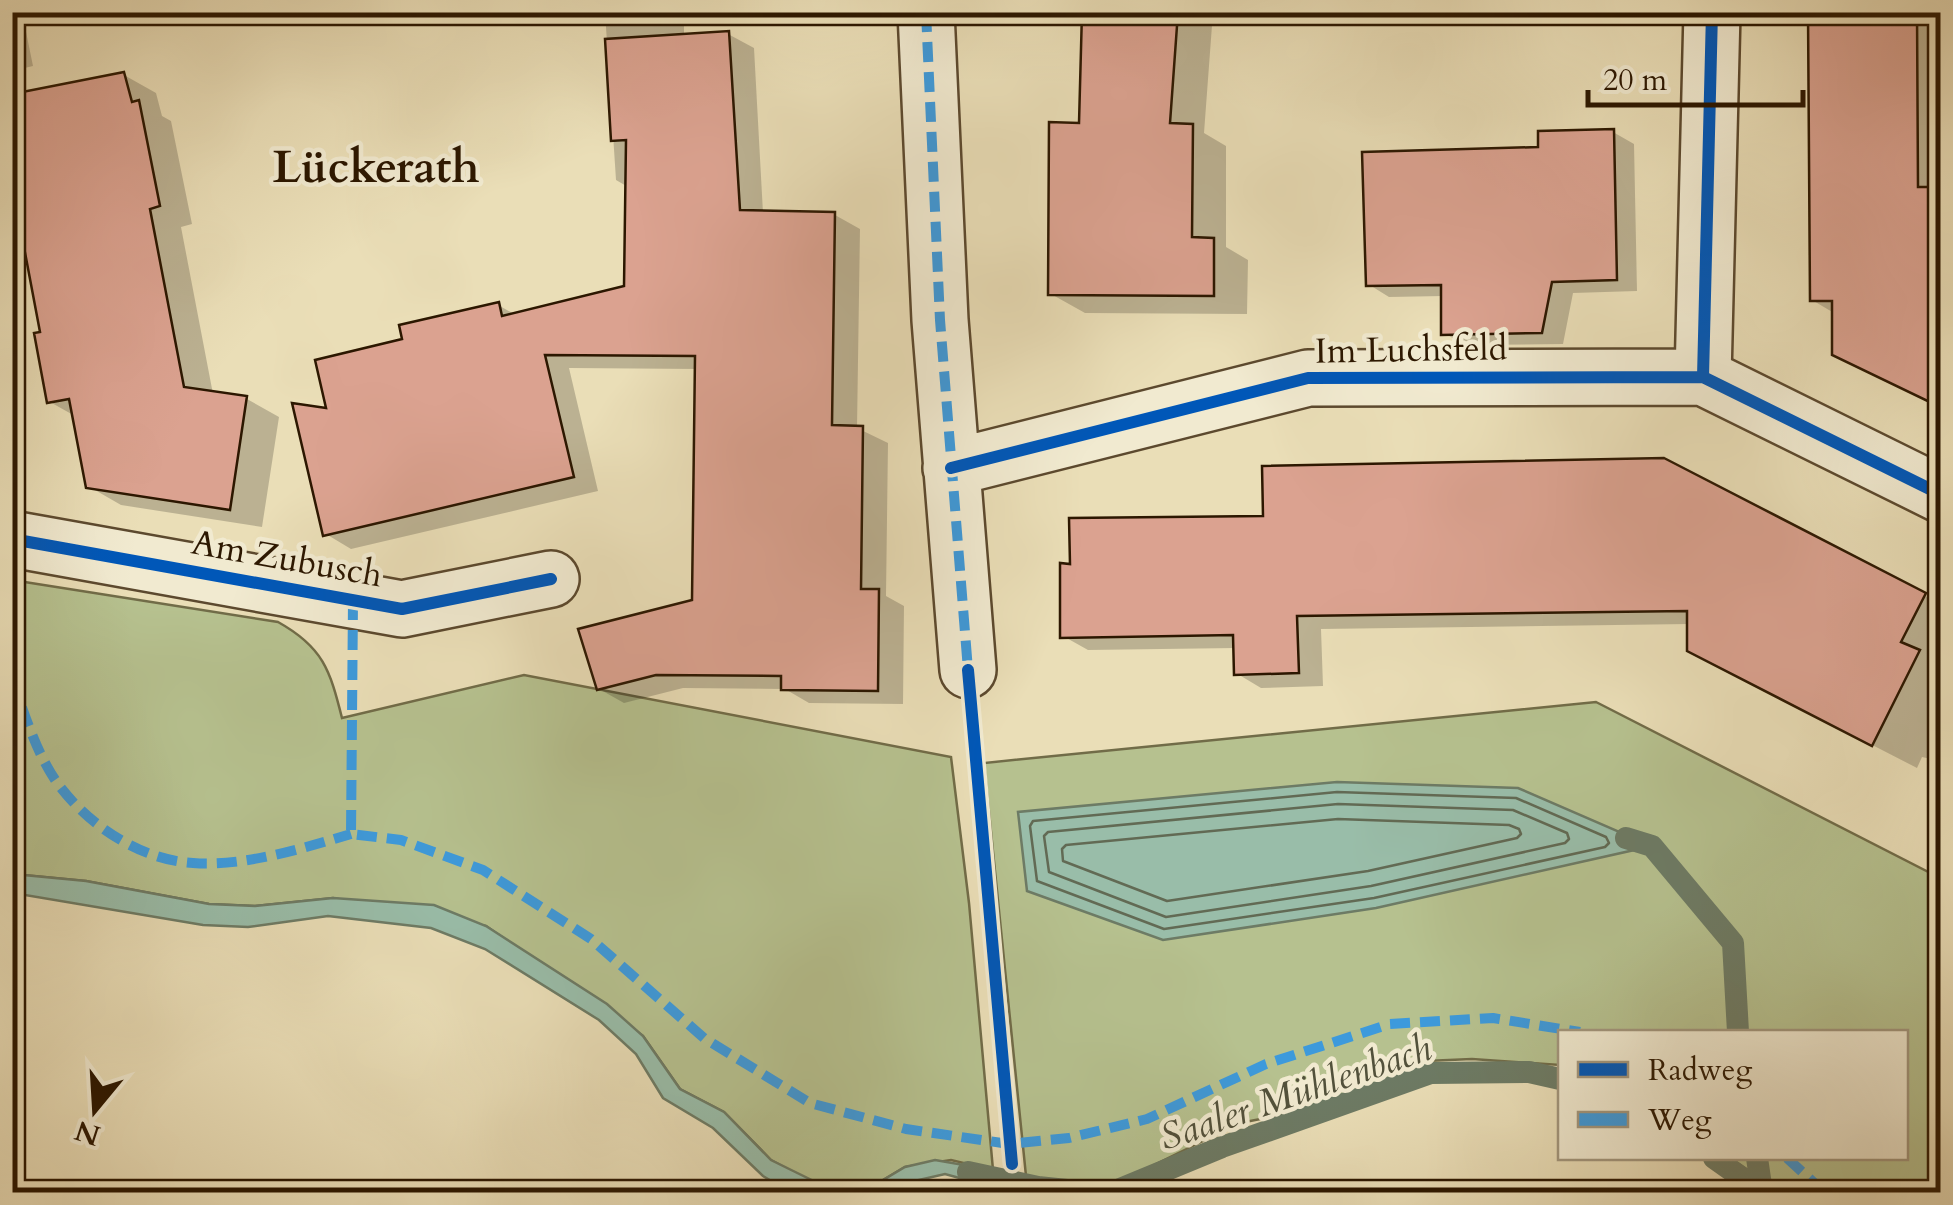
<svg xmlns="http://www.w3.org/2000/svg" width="1953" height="1205" viewBox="0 0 1953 1205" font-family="Cardo,serif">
  <rect width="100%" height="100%" fill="#eadeb7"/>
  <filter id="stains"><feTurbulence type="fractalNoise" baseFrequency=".002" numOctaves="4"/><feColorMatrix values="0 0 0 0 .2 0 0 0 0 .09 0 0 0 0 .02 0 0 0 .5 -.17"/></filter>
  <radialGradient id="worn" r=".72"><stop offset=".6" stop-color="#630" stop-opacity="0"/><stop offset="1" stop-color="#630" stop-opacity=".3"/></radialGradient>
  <path fill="#b6c18f" stroke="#716c48" stroke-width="2.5" d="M 12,580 L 278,622 C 323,647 330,670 342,718 L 524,675 L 951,757 L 969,903 L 993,1170 L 951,1160 L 905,1167 L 868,1189 L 836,1192 L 813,1183 L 771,1160 L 724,1112 L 680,1089 L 643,1036 L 486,926 L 333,898 L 255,906 L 209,904 L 86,881 L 13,874 Z
    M 1596,702 L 1940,878 L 1940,1192 L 1780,1192 L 1730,1158 L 1906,1158 L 1906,1032 L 1560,1032 L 1560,1065 L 1472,1059 L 1426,1061 L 1383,1085 L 1323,1107 L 1240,1123 L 1111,1186 L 1067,1184 L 1026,1176 L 984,763 Z"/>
  <path fill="#99bda9" stroke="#6d7b65" stroke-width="2.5" d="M 1337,782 L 1518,788 L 1652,846 L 1376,908 L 1163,940 L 1027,891 L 1018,812 Z
    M 13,874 L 86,881 L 209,904 L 255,906 L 333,898 L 434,905 L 486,926 L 607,1004 L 643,1036 L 680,1089 L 724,1112 L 771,1160 L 836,1192 L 790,1192 L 763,1176 L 713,1128 L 663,1098 L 636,1054 L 599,1020 L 485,949 L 431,928 L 328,916 L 248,927 L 203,925 L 13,893 Z
    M 935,1160 L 993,1170 L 996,1188 L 945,1174 L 897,1185 L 881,1192 L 837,1192 L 868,1189 L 905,1167 Z"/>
  <path fill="#0003" d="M 12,12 L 22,12 L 33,66 L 12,71 Z
    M 605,12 L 684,12 L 684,36 L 728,34 L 754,48 L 763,213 L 835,215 L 860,229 L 857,428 L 888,443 L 886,596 L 904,606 L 903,704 L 809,703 L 785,689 L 683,688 L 624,703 L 599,689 L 695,602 L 698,369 L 569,368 L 598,491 L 351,549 L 326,534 L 330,411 L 405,341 L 498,305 L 516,315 L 627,288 L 628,187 L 616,180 Z
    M 1060,12 L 1213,12 L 1204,133 L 1226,146 L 1226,247 L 1248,260 L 1247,314 L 1085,313 L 1051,294 L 1081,125 L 1084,28 Z
    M 1811,12 L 1940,12 L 1940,403 L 1934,404 L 1834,313 L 1812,300 Z
    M 124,75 L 156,93 L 162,116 L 171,121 L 192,224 L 181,227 L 213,394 L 247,399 L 279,417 L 262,527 L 121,505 L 88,486 L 75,416 L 50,402 L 43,334 Z
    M 1613,132 L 1634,144 L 1637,291 L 1573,293 L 1563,344 L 1465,345 L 1444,333 L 1443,296 L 1389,297 L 1368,284 L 1541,150 Z
    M 1664,461 L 1940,604 L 1940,761 L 1922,757 L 1917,768 L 1715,664 L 1689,624 L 1321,629 L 1323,686 L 1261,688 L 1236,673 L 1236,648 L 1088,650 L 1063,636 L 1072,566 L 1266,519 Z"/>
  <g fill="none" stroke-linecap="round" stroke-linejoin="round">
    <path stroke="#626a54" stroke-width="2.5" d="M 1337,792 L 1516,798 L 1606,837 L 1609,843 L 1605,847 L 1374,898 L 1164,929 L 1037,881 L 1030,826 L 1033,821 Z
      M 1338,804 L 1513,810 L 1567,833 L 1569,839 L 1565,843 L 1371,886 L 1166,917 L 1049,872 L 1044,836 L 1048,832 Z
      M 1338,819 L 1509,825 L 1519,829 L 1521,834 L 1517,838 L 1368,871 L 1167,901 L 1063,861 L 1062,849 L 1066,845 Z"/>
    <path stroke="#6d7b65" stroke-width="22" d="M 1626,838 L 1652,846 L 1733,943 L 1738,1032
      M 1714,1158 L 1762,1192
      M 1757,1158 L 1762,1192
      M 968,1172 L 1038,1187 L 1086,1192
      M 1113,1192 L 1222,1147 L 1431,1073 L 1529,1072 L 1560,1079"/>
  </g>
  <path fill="#dba290" stroke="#2c1700" stroke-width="2.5" d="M 1082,12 L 1178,12 L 1170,123 L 1193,124 L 1192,237 L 1214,238 L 1214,296 L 1048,295 L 1049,122 L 1079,123 Z
    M 1808,12 L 1917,12 L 1918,187 L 1940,187 L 1940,407 L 1832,355 L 1832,301 L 1810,301 Z
    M 729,31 L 740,210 L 835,212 L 832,425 L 863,426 L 861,589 L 879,589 L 878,691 L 781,690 L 781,676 L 656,675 L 597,690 L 578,629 L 692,600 L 695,356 L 545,355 L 574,477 L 323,536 L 292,403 L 326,408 L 315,360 L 402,339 L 399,325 L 499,302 L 502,316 L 624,286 L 626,140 L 611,141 L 605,39 Z
    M 124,72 L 132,102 L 139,100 L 160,206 L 150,209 L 184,387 L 247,396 L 230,510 L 86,488 L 69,399 L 47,403 L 34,333 L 40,332 L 20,226 L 12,228 L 12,94 Z
    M 1614,129 L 1617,280 L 1552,282 L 1542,333 L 1441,335 L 1441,285 L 1366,286 L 1362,152 L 1538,147 L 1538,131 Z
    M 1664,458 L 1926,593 L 1901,642 L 1920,650 L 1872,746 L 1687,651 L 1687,611 L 1297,616 L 1299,673 L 1234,675 L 1233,635 L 1060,638 L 1060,563 L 1070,564 L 1069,518 L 1263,516 L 1262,466 Z"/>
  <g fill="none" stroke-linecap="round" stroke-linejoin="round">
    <g stroke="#5c492e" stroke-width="60">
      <path id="street" d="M 926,12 L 940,320 L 968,670
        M 1703,377 L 1712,12
        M 951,468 L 1308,378 L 1703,377 L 1940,494
        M 12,539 L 402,609 L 551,579"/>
    </g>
    <use href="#street" stroke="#f1ead0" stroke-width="55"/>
    <path stroke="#3d9adc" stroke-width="10" stroke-dasharray="20 10" stroke-linecap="butt" d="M 926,12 L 940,320 L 968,670
      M 353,600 L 351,834 L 401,840 L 483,870 L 591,939 L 704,1038 L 810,1103 L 906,1129 L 1009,1144 L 1069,1138 L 1147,1119 L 1266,1064 L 1390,1024 L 1493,1018 L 1580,1032
      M 12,679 C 25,715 36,753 58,784 C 89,826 141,860 193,863 C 243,867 304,848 351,834
      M 1787,1158 L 1824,1192"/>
    <g stroke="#f1ead0" stroke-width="19">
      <path id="cycleway" d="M 1703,377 L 1712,12
        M 951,468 L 1308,378 L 1703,377 L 1940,494
        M 12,539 L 402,609 L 551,579
        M 968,670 L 1012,1164"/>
    </g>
    <use href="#cycleway" stroke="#0057b8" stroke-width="12"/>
  </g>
  <g text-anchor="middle" stroke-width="9" stroke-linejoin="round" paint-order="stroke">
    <g font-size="35" fill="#2c1700" stroke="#f1ead0">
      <text transform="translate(1411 349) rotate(-1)" y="12">Im Luchsfeld</text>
      <text transform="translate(287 558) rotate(10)" y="12">Am Zubusch</text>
    </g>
    <g font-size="38" font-style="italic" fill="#52513b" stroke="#f1ead0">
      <text transform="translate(1295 1092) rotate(-19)" y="13">Saaler Mühlenbach</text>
    </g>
    <g font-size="45" font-weight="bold" fill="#2c1700" stroke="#f1ead0">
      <text x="376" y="182">Lückerath</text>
    </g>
  </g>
  <rect width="1953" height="1205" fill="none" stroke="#eadeb7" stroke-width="50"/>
  <rect x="15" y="15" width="1923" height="1175" fill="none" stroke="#2c1700" stroke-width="5"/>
  <rect x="25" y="25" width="1903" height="1155" fill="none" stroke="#2c1700" stroke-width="2.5"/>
  <rect x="1558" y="1030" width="350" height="130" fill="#f1ead0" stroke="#a2967d" stroke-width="2.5"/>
  <rect x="1578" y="1062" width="50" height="15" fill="#0057b8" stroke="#a2967d" stroke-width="2.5"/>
  <text x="1648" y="1080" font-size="30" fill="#2c1700">Radweg</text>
  <rect x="1578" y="1112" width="50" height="15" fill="#3d9adc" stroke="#a2967d" stroke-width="2.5"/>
  <text x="1648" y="1130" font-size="30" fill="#2c1700">Weg</text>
  <g transform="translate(95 1110) rotate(198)" stroke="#f1ead0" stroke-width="8" paint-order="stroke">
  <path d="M0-8L18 38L0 25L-18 38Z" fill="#2c1700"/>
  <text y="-15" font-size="28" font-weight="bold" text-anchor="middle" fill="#2c1700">N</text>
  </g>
  <path d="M1588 90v15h215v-15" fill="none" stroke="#2c1700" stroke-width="5"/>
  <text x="1603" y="90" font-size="30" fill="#2c1700" stroke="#f1ead0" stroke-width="8" paint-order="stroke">20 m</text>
  <rect width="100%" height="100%" filter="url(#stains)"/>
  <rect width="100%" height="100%" fill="url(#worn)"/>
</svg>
